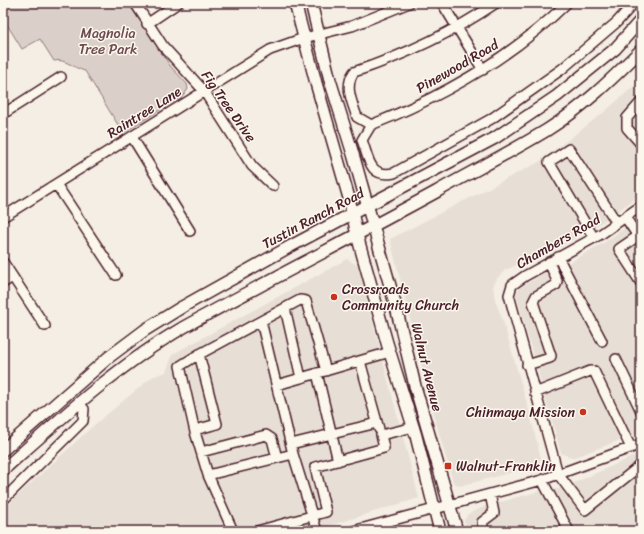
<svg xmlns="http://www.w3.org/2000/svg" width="644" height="534" viewBox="0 0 644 534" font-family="Sriracha,sans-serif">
  <rect width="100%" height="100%" fill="#f4eee4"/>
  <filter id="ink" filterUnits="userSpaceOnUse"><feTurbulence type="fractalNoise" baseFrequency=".025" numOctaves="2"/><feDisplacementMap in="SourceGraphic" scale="8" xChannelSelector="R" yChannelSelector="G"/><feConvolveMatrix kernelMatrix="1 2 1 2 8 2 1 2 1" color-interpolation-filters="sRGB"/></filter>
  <g filter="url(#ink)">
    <path fill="#e7dfd6" d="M 641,80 L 641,194 L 607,219 L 560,247 L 505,270 L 498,277 L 493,286 L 495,300 L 502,318 L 528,407 L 541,458 L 537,466 L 459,486 L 453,482 L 438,430 L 390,239 L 539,162 L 603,113 Z
      M 641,216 L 641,431 L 639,433 L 573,458 L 561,453 L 516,294 L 519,288 L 556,266 L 558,269 L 605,242 Z
      M 347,259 L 358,266 L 419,498 L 312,531 L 3,531 L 3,509 L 93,426 L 152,377 L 166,372 L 173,354 Z
      M 641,453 L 641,531 L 467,531 L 464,521 L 468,514 L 486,506 L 540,491 L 541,493 L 573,485 L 574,483 Z"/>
    <path fill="#dbd0c9" stroke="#92787a" d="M 3,3 L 128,3 L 171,67 L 187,84 L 188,89 L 184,95 L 123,133 L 85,71 C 73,68 65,58 54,61 L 40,39 L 22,49 L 3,18 Z"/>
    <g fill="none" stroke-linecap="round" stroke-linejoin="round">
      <g stroke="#4a1f2b" stroke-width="12">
        <path id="minor" d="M 135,3 L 163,46 L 204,91 L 252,166 L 273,186
          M 442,3 L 483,70
          M 496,3 C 452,33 405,55 354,72 C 344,86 352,102 357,117 L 371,125 L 362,140 C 369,159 369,178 394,173 L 491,119 L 562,69 L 617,22 L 634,3
          M 147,24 L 178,3
          M 641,102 L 627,118 L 627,128 L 641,144
          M 3,114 L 61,77
          M 371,125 C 444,96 511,58 567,3
          M 132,137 L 190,231
          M 56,184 L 116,275
          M 641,206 L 601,234 L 525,276 L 512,285 L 509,295 L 558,474 L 585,510 L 641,465
          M 3,217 L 270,50 L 304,38 L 352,26 L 409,3
          M 625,217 L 638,236 L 619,249 L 641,283
          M 594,238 L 549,162 L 569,149 L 617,223
          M 558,257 L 602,341
          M 3,262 L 45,326
          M 3,283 L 12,277
          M 285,308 L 301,378
          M 261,321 L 300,300 L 306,301 L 326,371
          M 616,359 L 641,411
          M 360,361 L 379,429
          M 527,365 L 550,358 L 551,356 L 533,302 L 536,296 L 556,285 L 557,281 L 549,262
          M 317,373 L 338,461
          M 277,385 L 390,352
          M 535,393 L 590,371 L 594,371 L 631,448
          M 195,430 L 217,424 L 199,354
          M 291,444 L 377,423
          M 201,452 L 266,435 L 272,439 L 277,458
          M 208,475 L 195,432 L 180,366 L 196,356 L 261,321 L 293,454
          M 542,480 L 569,531
          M 3,500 L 83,421 L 84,409 L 78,403
          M 233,531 L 208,475 L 293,454 L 317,531
          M 257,531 L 326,512 L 315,467 L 384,448 L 381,435 L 414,427
          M 353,531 L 542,480 L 641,444
          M 484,531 L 482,522 L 494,513 L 490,494"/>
      </g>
      <g stroke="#4a1f2b" stroke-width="14">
        <path id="major" d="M 295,3 L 316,83 L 349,198 L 357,235 L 387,343 L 416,436 L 440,531
          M 311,3 L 330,80 L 353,154 L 396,307 L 415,386 L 457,531
          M 3,450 L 109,357 L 145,330 L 182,307 L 291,246 L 495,138 L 557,96 L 615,49 L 641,20
          M 3,470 C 60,419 117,366 184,327 C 267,281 352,238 436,192 C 473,171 511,152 547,130 C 582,108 612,79 641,50"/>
      </g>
      <use href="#minor" stroke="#fbf7ec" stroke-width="9"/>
      <use href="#major" stroke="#fbf7ec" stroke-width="11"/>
    </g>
  </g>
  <g fill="#c8321e" stroke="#fbf7ec" stroke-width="1.5">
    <circle cx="334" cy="297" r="4"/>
    <circle cx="583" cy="412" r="4"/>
    <rect x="444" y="462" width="8" height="8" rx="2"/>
  </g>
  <g text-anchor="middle" stroke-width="3" stroke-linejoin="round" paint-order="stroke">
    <g font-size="14" fill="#6e4b52" stroke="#fbf7ec">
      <text x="108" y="38">Magnolia<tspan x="108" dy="16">Tree Park</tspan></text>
    </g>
    <g font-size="14" fill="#4a1f2b" stroke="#fbf7ec">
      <text transform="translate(457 66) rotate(-30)" y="5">Pinewood Road</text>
      <text transform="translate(229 106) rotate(55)" y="5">Fig Tree Drive</text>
      <text transform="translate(144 112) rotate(-32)" y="5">Raintree Lane</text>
      <text transform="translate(313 218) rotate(-28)" y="5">Tustin Ranch Road</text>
      <text transform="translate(558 241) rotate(-30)" y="5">Chambers Road</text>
      <text transform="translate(427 367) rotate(76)" y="5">Walnut Avenue</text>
    </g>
    <g font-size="14" fill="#4a1f2b" stroke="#fbf7ec" text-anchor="start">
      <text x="342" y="294">Crossroads<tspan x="342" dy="16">Community Church</tspan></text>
      <text x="575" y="417" text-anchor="end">Chinmaya Mission</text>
      <text x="456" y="471">Walnut-Franklin</text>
    </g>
  </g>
  <rect width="644" height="534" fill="none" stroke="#fbf7ec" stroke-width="16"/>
  <rect x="8" y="8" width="628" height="518" fill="none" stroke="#4a1f2b" stroke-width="1.5" filter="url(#ink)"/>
</svg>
